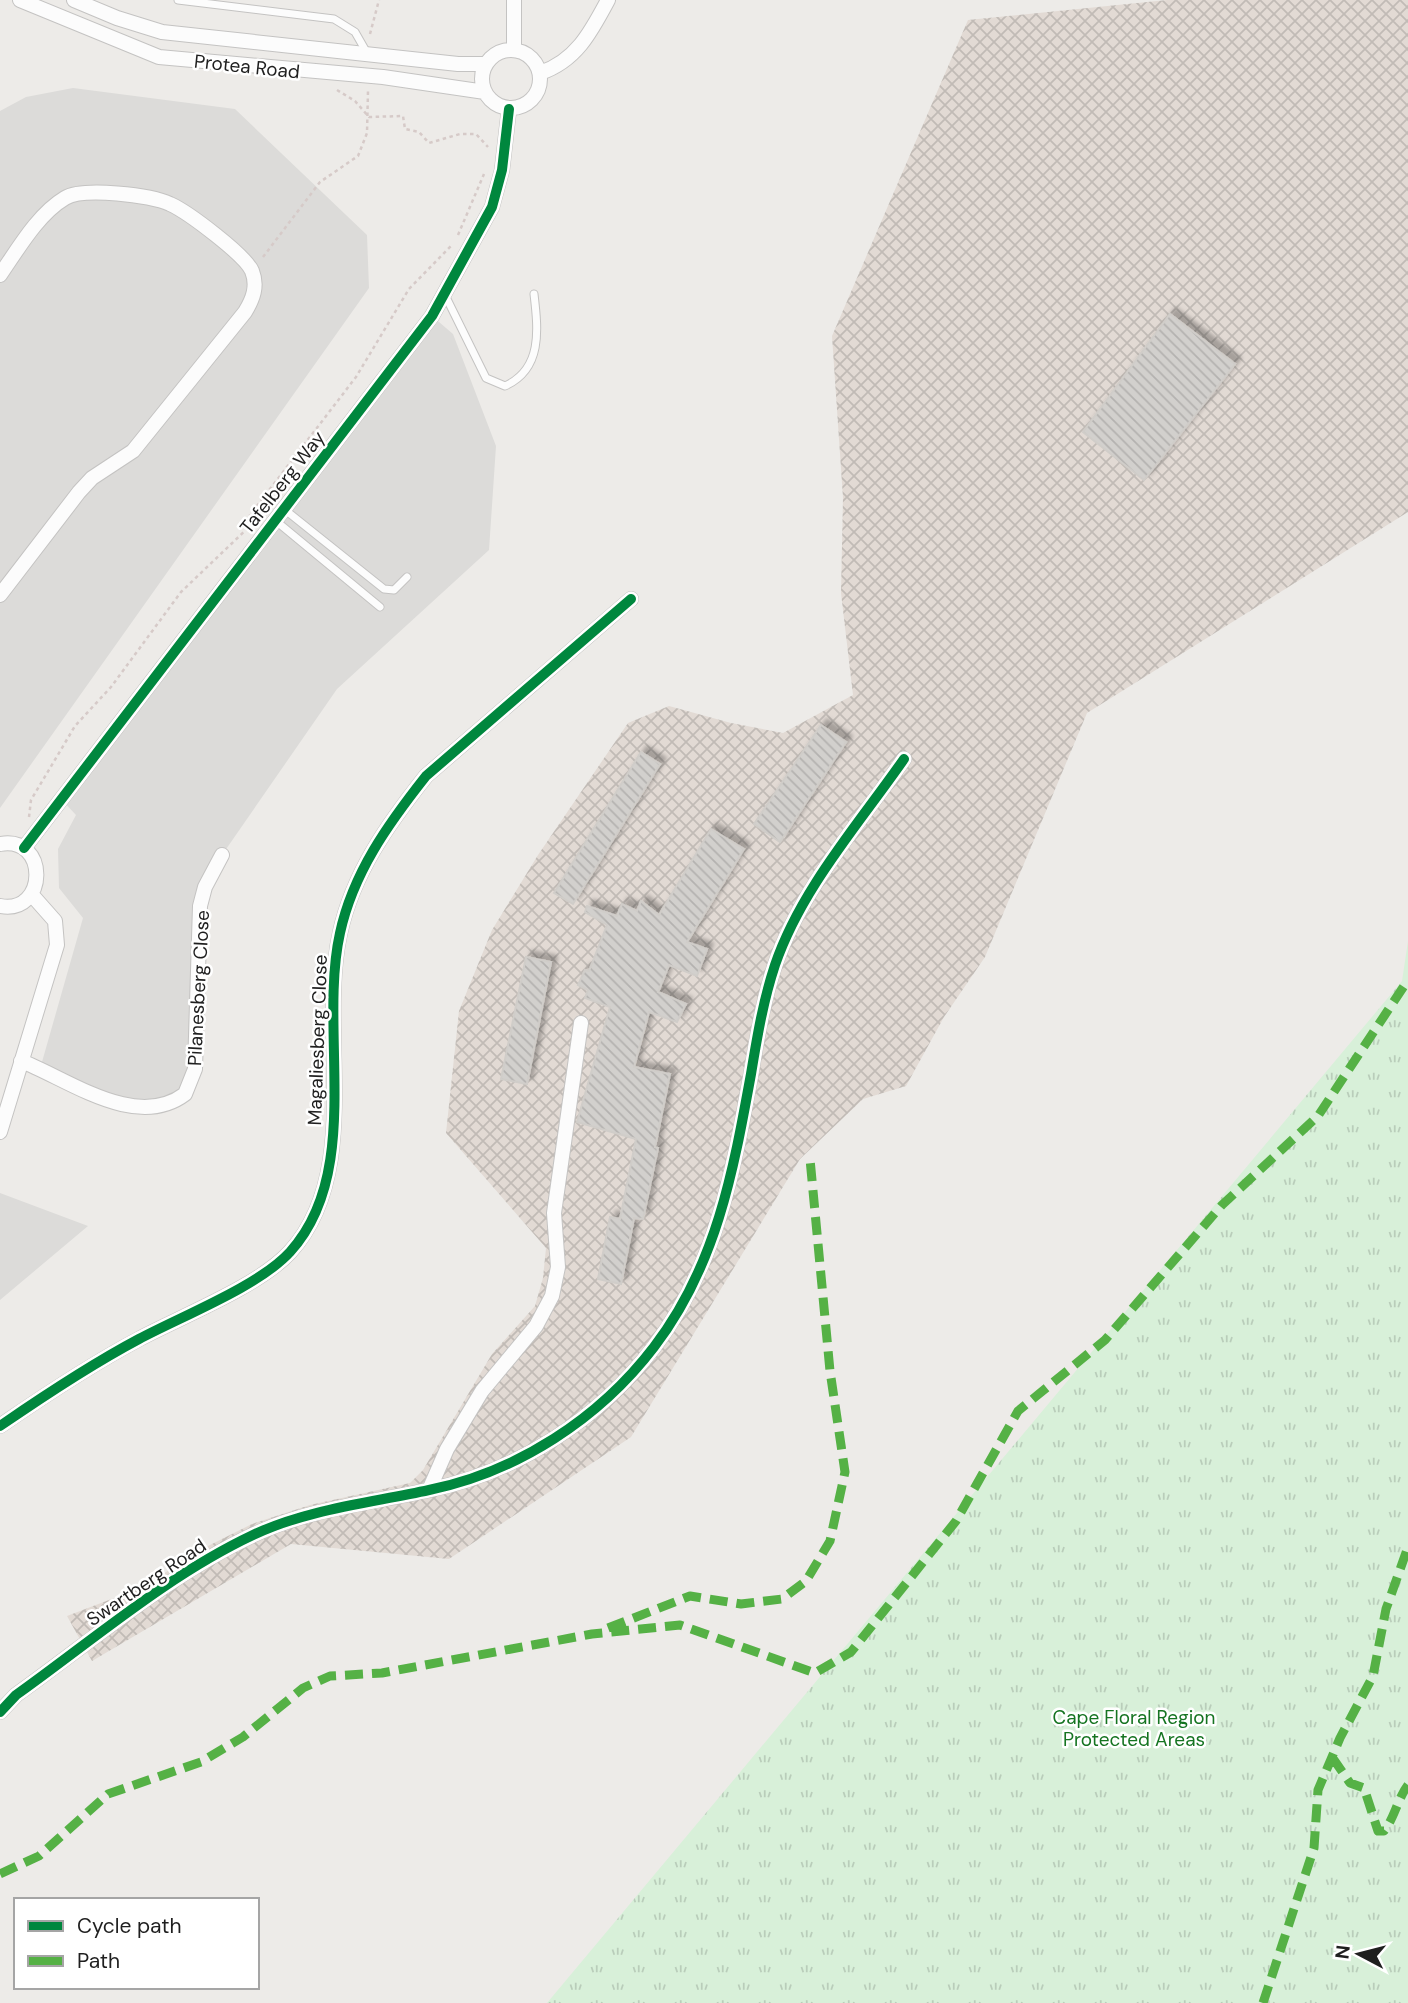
<svg xmlns="http://www.w3.org/2000/svg" width="1408" height="2003" viewBox="0 0 1408 2003" font-family="'DM Sans',sans-serif">
  <defs>
    <pattern id="military-cross-hatch" width="8" height="8" patternUnits="userSpaceOnUse" patternTransform="scale(1.75)"><rect width="8" height="8" fill="#e2dad4"/><path d="M0 0l8 8M0 8l8-8" fill="none" stroke="#c1bbb6"/></pattern>
    <pattern id="park-tufts" width="24" height="20" patternUnits="userSpaceOnUse" patternTransform="scale(1.75)"><rect width="24" height="20" fill="#d8f0d9"/><path d="M3 7l-1-3M5 7V3M7 7l1-3M15 17l-1-3M17 17v-4M19 17l1-3" fill="none" stroke="#b9cdba"/></pattern>
    <pattern id="building-back-hatch" width="6" height="6" patternUnits="userSpaceOnUse" patternTransform="scale(1.75)"><rect width="6" height="6" fill="#d2d0cd"/><path d="M-1 5l2 2M0 0l6 6M5-1l2 2" fill="none" stroke="#b4b2b0"/></pattern>
    <filter id="shadow"><feDropShadow dx="6" dy="-6" stdDeviation="2" flood-color="#0004"/></filter>
  </defs>
  <rect width="100%" height="100%" fill="#edebe8"/>
  <path fill="#dcdbd9" d="M 73,88 L 235,109 L 367,235 L 369,288 L 0,808 L 0,111 L 26,97 Z
    M 432,316 L 453,334 L 496,446 L 489,550 L 337,689 L 222,855 L 205,887 L 191,1084 L 148,1107 L 40,1069 L 83,918 L 59,888 L 58,849 L 76,815 L 61,799 Z
    M 0,1193 L 88,1226 L 0,1300 Z"/>
  <path fill="url(#military-cross-hatch)" d="M 1167,0 L 1408,0 L 1408,512 L 1087,713 L 985,957 L 944,1017 L 906,1086 L 863,1099 L 800,1159 L 631,1437 L 449,1559 L 291,1544 L 92,1661 L 67,1616 L 143,1587 L 200,1550 L 252,1524 L 310,1505 L 410,1483 L 423,1470 L 492,1354 L 535,1306 L 543,1278 L 546,1248 L 446,1133 L 459,1011 L 492,930 L 538,855 L 628,723 L 669,706 L 731,723 L 783,733 L 853,695 L 841,593 L 843,498 L 832,336 L 968,20 Z"/>
  <path fill="url(#park-tufts)" d="M 1408,941 L 1408,2003 L 547,2003 L 1402,981 Z"/>
  <path fill="url(#building-back-hatch)" stroke="#d0cdc9" stroke-width="2" filter="url(#shadow)" d="M 1170,314 L 1235,364 L 1144,480 L 1083,432 Z
    M 821,725 L 846,742 L 780,842 L 754,824 Z
    M 641,752 L 660,764 L 573,904 L 554,893 Z
    M 711,829 L 744,849 L 687,942 L 707,949 L 697,976 L 669,965 L 658,992 L 686,1004 L 677,1022 L 649,1012 L 634,1067 L 670,1074 L 655,1147 L 658,1148 L 643,1219 L 634,1218 L 621,1284 L 598,1279 L 610,1217 L 620,1219 L 636,1139 L 577,1122 L 610,1007 L 585,998 L 588,990 L 578,985 L 585,970 L 589,971 L 607,925 L 585,912 L 587,906 L 617,916 L 622,904 L 637,911 L 641,901 L 659,915 Z
    M 526,957 L 551,962 L 527,1084 L 501,1079 Z"/>
  <g fill="none" stroke-linecap="round" stroke-linejoin="round">
    <g stroke="#c4c3c2" stroke-width="9">
      <path id="lane" d="M 178,0 L 334,19 L 355,32 L 367,53
        M 445,295 L 486,378 L 505,386 C 543,369 538,329 534,294
        M 284,509 L 384,589 L 394,590 L 407,577
        M 276,521 L 380,607"/>
    </g>
    <g stroke="#c4c3c2" stroke-width="16">
      <path id="street" d="M 20,0 L 159,57 L 383,77 L 485,92
        M 74,0 L 117,18 L 162,32 L 458,64 L 486,64
        M482 79a29 29 0 1 1 58 0a29 29 0 1 1-58 0Z
        M 514,50 L 514,0
        M 540,73 C 576,61 591,32 608,0
        M 0,275 C 18,249 38,214 65,198 C 83,187 151,195 170,204 C 188,212 245,255 252,271 C 258,286 253,299 245,312 L 133,451 L 92,478 L 79,492 L 0,595
        M 0,844 C 49,835 48,915 0,906
        M 24,848 L 432,316 L 492,207 L 502,170 L 509,109
        M 21,1061 C 68,1079 136,1131 185,1094 L 195,1069 L 200,906 L 205,887 L 222,855
        M 0,1132 L 57,945 L 55,921 L 32,895
        M 0,1426 C 45,1395 90,1365 139,1339 C 182,1316 259,1286 290,1252 C 364,1171 318,1031 340,933 C 353,873 388,824 426,776 L 631,599
        M 429,1490 L 447,1449 L 482,1391 L 536,1326 L 552,1296 L 558,1267 L 554,1213 L 581,1023
        M 0,1712 L 16,1695 C 93,1640 168,1575 253,1535 C 308,1509 370,1503 429,1490 C 517,1472 599,1419 654,1347 C 716,1266 733,1173 751,1074 C 757,1038 763,1001 775,965 C 801,889 858,825 904,759"/>
    </g>
    <path stroke="#d6cac8" stroke-width="2.5" stroke-dasharray="3.5 3.5" stroke-linecap="butt" d="M 370,34 L 379,0
      M 337,90 L 355,101 L 369,117 L 403,116 L 405,129 L 419,132 L 429,143 L 460,134 L 476,134 L 488,147
      M 458,235 L 484,174
      M 263,257 L 320,182 L 358,156 L 367,133 L 368,91
      M 29,817 L 31,800 L 75,726 L 111,687 L 181,592 L 251,525 L 250,515 L 356,377 L 409,289 L 451,246"/>
    <use href="#lane" stroke="#fcfcfc" stroke-width="7"/>
    <use href="#street" stroke="#fcfcfc" stroke-width="14"/>
    <path stroke="#55b145" stroke-width="9" stroke-dasharray="18 9" stroke-linecap="butt" d="M 608,1628 L 690,1596 L 741,1604 L 782,1599 L 806,1581 L 830,1541 L 845,1472 L 830,1371 L 810,1159
      M 1332,1757 L 1350,1783 L 1364,1788 L 1378,1831 L 1384,1831 C 1395,1817 1397,1800 1408,1785
      M 0,1874 L 39,1856 L 108,1794 L 201,1762 L 243,1737 L 303,1688 L 330,1676 L 382,1673 L 592,1634 L 680,1625 L 815,1673 L 851,1652 L 956,1521 L 1018,1411 L 1105,1340 L 1222,1205 L 1318,1116 L 1408,980
      M 1263,2003 L 1314,1848 L 1318,1790 L 1340,1738 L 1373,1676 L 1386,1609 L 1408,1547"/>
    <g stroke="#fff" stroke-width="15">
      <path id="cycleway" d="M 24,848 L 432,316 L 492,207 L 502,170 L 509,109
        M 0,1426 C 45,1395 90,1365 139,1339 C 182,1316 259,1286 290,1252 C 364,1171 318,1031 340,933 C 353,873 388,824 426,776 L 631,599
        M 0,1712 L 16,1695 C 93,1640 168,1575 253,1535 C 308,1509 370,1503 429,1490 C 517,1472 599,1419 654,1347 C 716,1266 733,1173 751,1074 C 757,1038 763,1001 775,965 C 801,889 858,825 904,759"/>
    </g>
    <use href="#cycleway" stroke="#00873e" stroke-width="10"/>
  </g>
  <g text-anchor="middle" stroke-width="5" stroke-linejoin="round" paint-order="stroke">
    <g font-size="19" fill="#1f1f1f" stroke="#fff">
      <text transform="translate(247 66) rotate(6)" y="7">Protea Road</text>
      <text transform="translate(282 482) rotate(-52)" y="7">Tafelberg Way</text>
      <text transform="translate(198 988) rotate(-87)" y="7">Pilanesberg Close</text>
      <text transform="translate(317 1040) rotate(-88)" y="7">Magaliesberg Close</text>
      <text transform="translate(146 1582) rotate(-34)" y="7">Swartberg Road</text>
    </g>
    <g font-size="19" fill="#157421" stroke="#fff">
      <text x="1134" y="1724">Cape Floral Region<tspan x="1134" dy="22">Protected Areas</tspan></text>
    </g>
  </g>
  <rect x="14" y="1898" width="245" height="91" fill="#ffffff" stroke="#a5a5a5" stroke-width="2"/>
  <rect x="28" y="1921" width="35" height="10" fill="#00873e" stroke="#a5a5a5" stroke-width="2"/>
  <text x="77" y="1933" font-size="21" fill="#1f1f1f">Cycle path</text>
  <rect x="28" y="1956" width="35" height="10" fill="#55b145" stroke="#a5a5a5" stroke-width="2"/>
  <text x="77" y="1968" font-size="21" fill="#1f1f1f">Path</text>
  <g transform="translate(1359 1954) rotate(277)" stroke="#ffffff" stroke-width="5" paint-order="stroke">
  <path d="M0-5L12 26L0 18L-12 26Z" fill="#1f1f1f"/>
  <text y="-10" font-size="19" font-weight="bold" text-anchor="middle" fill="#1f1f1f">N</text>
  </g>
</svg>
